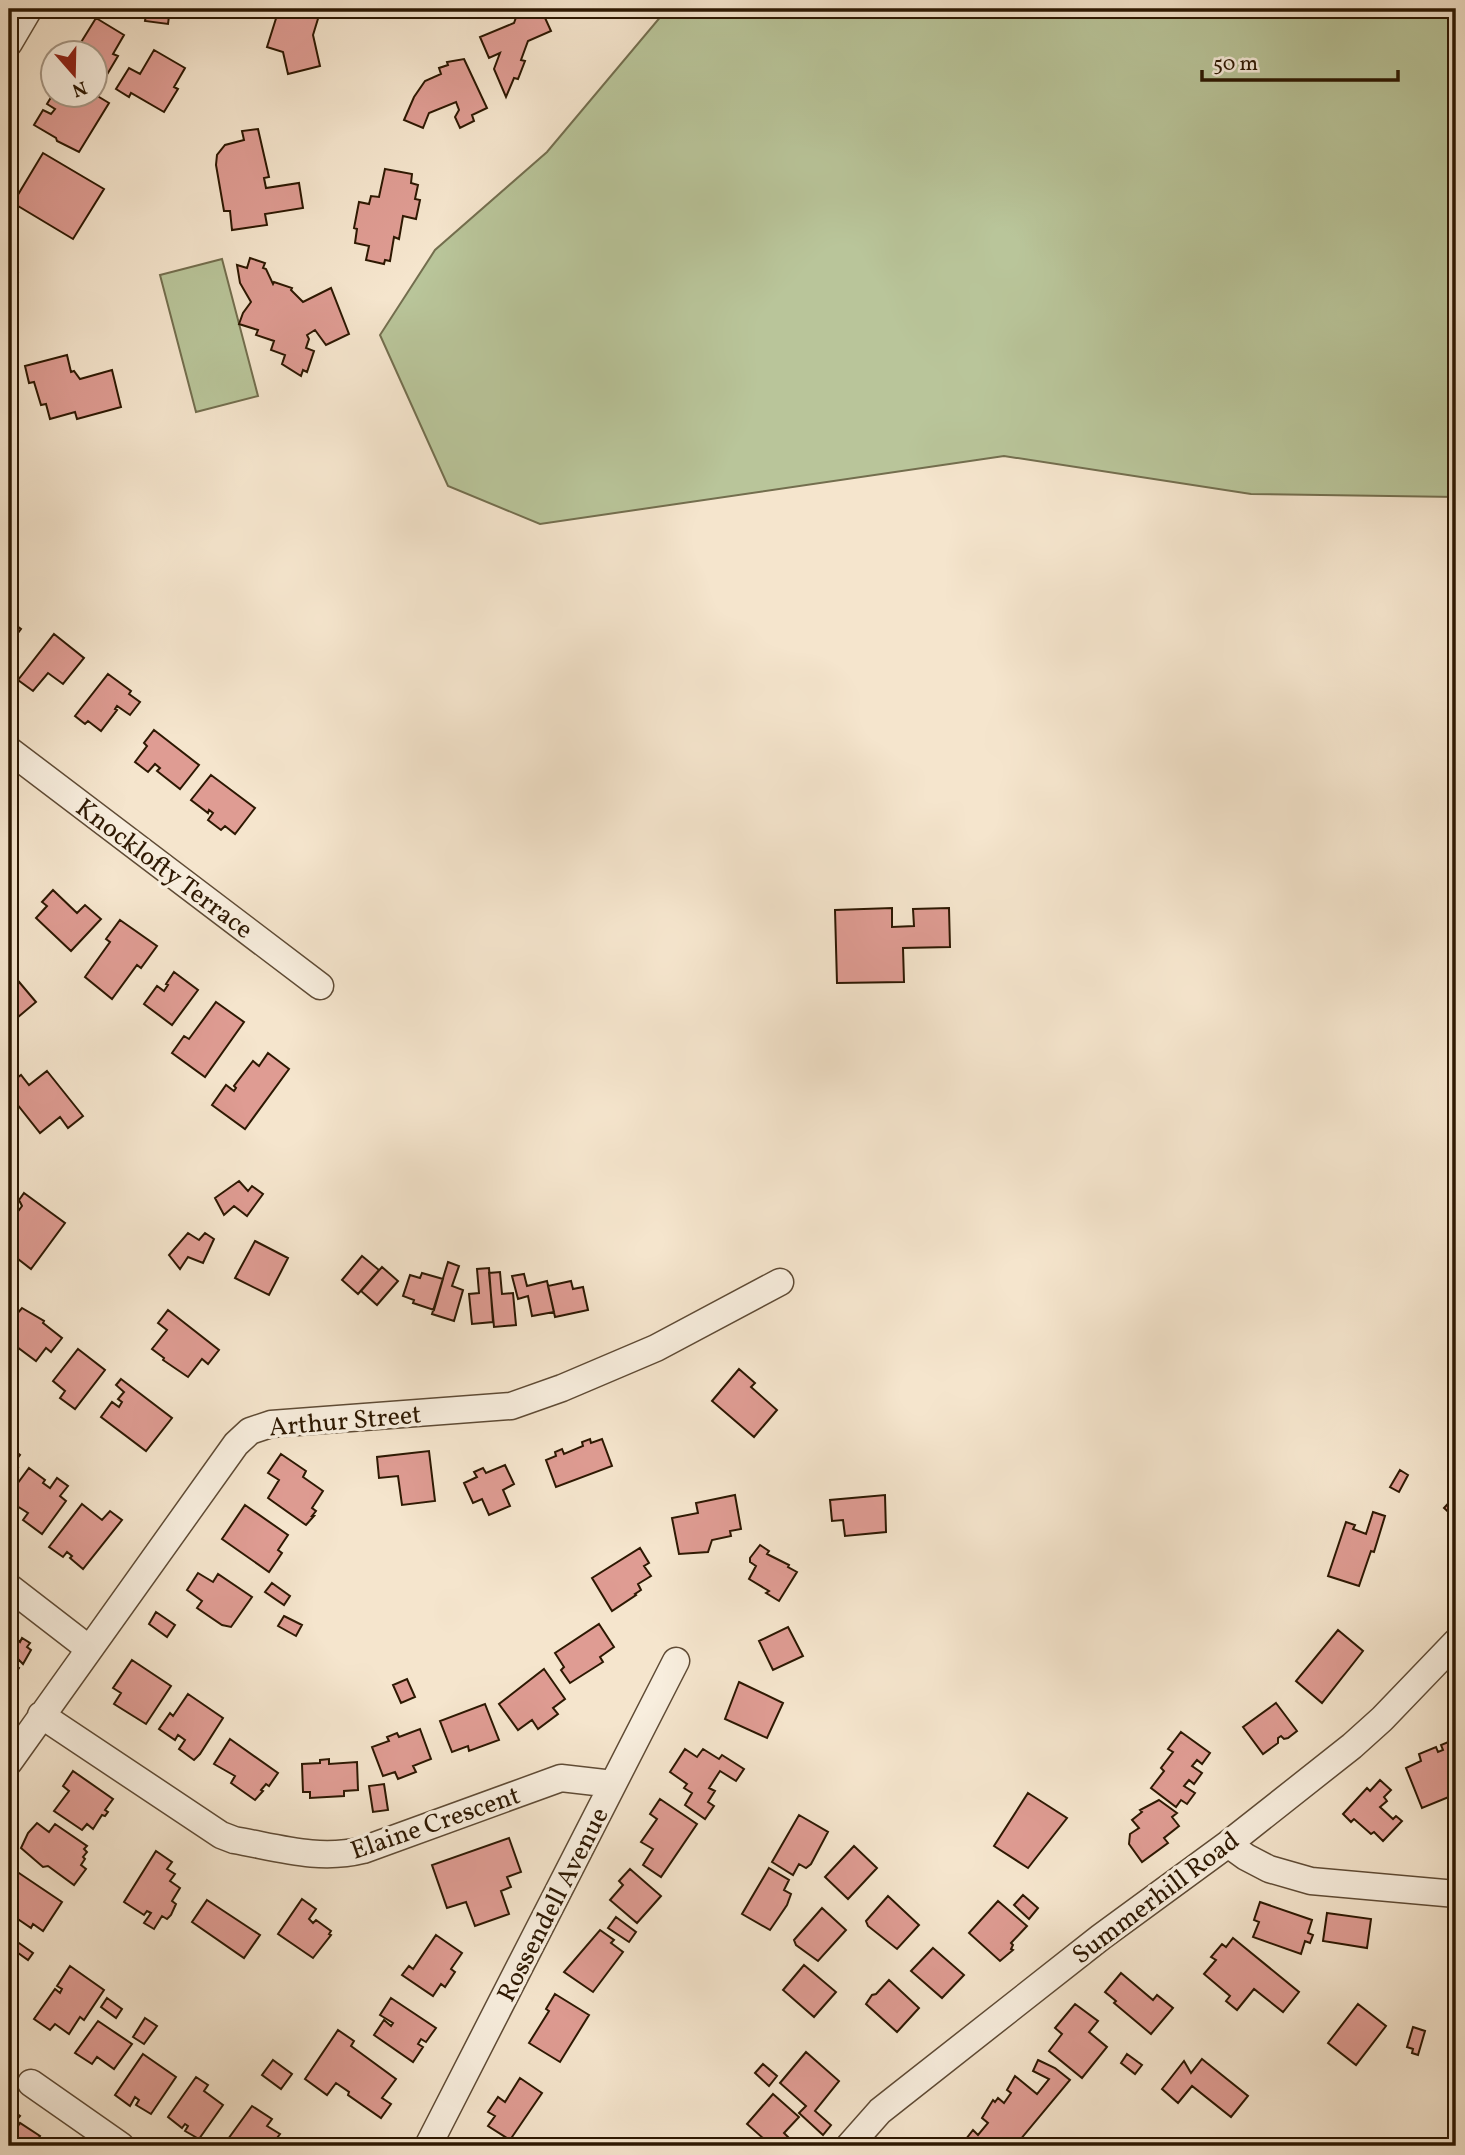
<svg xmlns="http://www.w3.org/2000/svg" width="1465" height="2155" viewBox="0 0 1465 2155" font-family="Vollkorn,serif">
  <rect width="100%" height="100%" fill="#f5e5cd"/>
  <filter id="stains"><feTurbulence type="fractalNoise" baseFrequency=".00286" numOctaves="4"/><feColorMatrix values="0 0 0 0 .2 0 0 0 0 .09 0 0 0 0 .02 0 0 0 .5 -.17"/></filter>
  <radialGradient id="worn" r=".72"><stop offset=".6" stop-color="#630" stop-opacity="0"/><stop offset="1" stop-color="#630" stop-opacity=".3"/></radialGradient>
  <path fill="#b9c59a" stroke="#736e4e" stroke-width="2" d="M 667,9 L 1456,9 L 1456,497 L 1251,494 L 1004,456 L 540,524 L 448,486 L 380,335 L 435,250 L 547,152 Z
    M 222,259 L 258,396 L 196,412 L 160,275 Z"/>
  <path fill="#df9c93" stroke="#2d1802" stroke-width="2" d="M 147,9 L 188,9 L 187,18 L 169,16 L 168,24 L 145,21 Z
    M 279,9 L 321,9 L 313,35 L 320,66 L 288,74 L 283,52 L 267,47 Z
    M 519,9 L 541,9 L 551,31 L 528,41 L 521,60 L 525,61 L 518,79 L 514,78 L 506,97 L 494,69 L 500,53 L 489,58 L 480,37 L 514,23 Z
    M 96,18 L 124,35 L 113,54 L 118,56 L 105,78 L 94,72 L 94,52 L 75,52 Z
    M 154,50 L 185,68 L 174,87 L 178,89 L 164,112 L 131,93 L 129,97 L 116,89 L 129,68 L 140,74 Z
    M 464,59 L 487,108 L 472,115 L 474,121 L 460,128 L 455,117 L 459,110 L 456,102 L 429,113 L 423,128 L 404,120 L 414,97 L 425,81 L 441,74 L 439,68 L 448,65 L 447,62 Z
    M 53,94 L 94,94 L 109,103 L 79,152 L 57,141 L 56,138 L 34,125 L 43,110 L 51,114 L 55,109 L 47,104 Z
    M 258,129 L 269,177 L 264,178 L 266,188 L 299,183 L 303,208 L 265,214 L 267,225 L 232,230 L 230,211 L 224,211 L 216,165 L 217,155 L 225,145 L 244,140 L 242,131 Z
    M 43,153 L 104,189 L 73,239 L 13,203 Z
    M 385,169 L 412,174 L 411,183 L 418,185 L 415,199 L 420,200 L 416,219 L 403,216 L 399,239 L 394,237 L 390,261 L 385,260 L 384,264 L 366,260 L 369,246 L 355,243 L 357,229 L 354,228 L 359,202 L 369,204 L 371,196 L 379,197 Z
    M 10,219 L 18,272 L 9,273 L 9,220 Z
    M 250,258 L 265,263 L 263,268 L 266,269 L 273,284 L 274,282 L 292,288 L 291,290 L 303,302 L 331,288 L 349,334 L 326,345 L 315,330 L 307,335 L 309,339 L 306,348 L 314,351 L 307,372 L 303,370 L 301,376 L 282,364 L 285,355 L 271,350 L 274,341 L 256,335 L 258,330 L 239,324 L 243,313 L 251,302 L 240,283 L 237,265 L 247,268 Z
    M 67,355 L 71,372 L 74,371 L 80,379 L 112,370 L 121,407 L 77,419 L 75,412 L 50,419 L 46,404 L 41,405 L 34,382 L 29,383 L 25,366 Z
    M 9,620 L 21,629 L 9,645 Z
    M 54,634 L 84,658 L 63,684 L 48,673 L 33,691 L 18,680 Z
    M 108,674 L 131,691 L 129,694 L 140,702 L 130,715 L 117,706 L 115,709 L 117,710 L 101,731 L 88,721 L 85,724 L 75,716 Z
    M 154,730 L 199,765 L 180,789 L 157,771 L 160,768 L 155,764 L 148,772 L 135,762 L 147,746 L 144,743 Z
    M 211,775 L 255,808 L 235,834 L 225,826 L 221,830 L 208,820 L 213,813 L 209,810 L 208,813 L 191,800 Z
    M 53,890 L 77,913 L 85,905 L 101,919 L 71,951 L 36,918 L 47,906 L 42,902 Z
    M 892,908 L 892,927 L 914,926 L 913,909 L 949,908 L 950,947 L 903,948 L 904,982 L 837,983 L 835,910 Z
    M 120,920 L 157,946 L 141,968 L 137,965 L 112,999 L 85,977 L 110,942 L 106,939 Z
    M 9,970 L 36,1002 L 11,1023 L 9,1020 Z
    M 174,972 L 198,990 L 172,1025 L 144,1004 L 157,986 L 164,991 L 168,985 L 166,984 Z
    M 216,1002 L 244,1022 L 205,1077 L 172,1053 L 184,1036 L 189,1039 Z
    M 268,1053 L 289,1069 L 245,1129 L 212,1105 L 226,1085 L 234,1091 L 236,1088 L 234,1086 L 253,1061 L 259,1066 Z
    M 47,1071 L 83,1116 L 68,1128 L 60,1117 L 40,1133 L 9,1094 L 9,1084 L 21,1075 L 29,1085 Z
    M 239,1181 L 248,1191 L 252,1186 L 263,1194 L 247,1216 L 234,1206 L 224,1215 L 215,1198 Z
    M 24,1193 L 65,1223 L 31,1269 L 9,1252 L 9,1202 L 19,1210 L 22,1206 L 19,1200 Z
    M 188,1233 L 199,1240 L 205,1233 L 214,1239 L 203,1263 L 188,1257 L 180,1269 L 169,1255 Z
    M 255,1241 L 288,1258 L 269,1295 L 235,1278 Z
    M 362,1256 L 379,1270 L 358,1294 L 342,1280 Z
    M 448,1262 L 459,1266 L 452,1286 L 463,1290 L 454,1321 L 432,1314 Z
    M 382,1267 L 398,1281 L 377,1305 L 361,1291 Z
    M 489,1268 L 493,1322 L 472,1324 L 469,1294 L 479,1293 L 477,1269 Z
    M 500,1272 L 502,1294 L 513,1293 L 516,1325 L 494,1327 L 489,1273 Z
    M 422,1273 L 443,1279 L 434,1310 L 413,1303 L 414,1300 L 403,1296 L 410,1275 L 420,1278 Z
    M 524,1274 L 527,1286 L 547,1281 L 554,1312 L 532,1316 L 528,1296 L 518,1299 L 512,1276 Z
    M 571,1281 L 573,1289 L 583,1287 L 588,1310 L 555,1317 L 548,1286 Z
    M 22,1308 L 44,1321 L 43,1323 L 62,1338 L 51,1352 L 46,1348 L 36,1361 L 9,1341 L 9,1323 Z
    M 168,1310 L 219,1350 L 208,1364 L 202,1359 L 188,1377 L 163,1360 L 164,1358 L 152,1349 L 167,1330 L 158,1323 Z
    M 78,1349 L 105,1370 L 75,1409 L 60,1398 L 65,1391 L 53,1381 Z
    M 739,1369 L 755,1383 L 751,1387 L 777,1410 L 754,1437 L 712,1401 Z
    M 121,1379 L 172,1418 L 146,1451 L 101,1417 L 112,1402 L 119,1407 L 122,1402 L 118,1399 L 124,1392 L 116,1385 Z
    M 590,1439 L 591,1443 L 602,1439 L 612,1466 L 556,1487 L 546,1460 L 556,1456 L 555,1452 L 562,1449 L 564,1454 L 583,1446 L 582,1442 Z
    M 9,1446 L 20,1455 L 13,1464 L 18,1468 L 9,1480 Z
    M 429,1451 L 435,1501 L 402,1505 L 398,1476 L 379,1478 L 377,1457 Z
    M 281,1454 L 306,1471 L 303,1477 L 323,1491 L 312,1508 L 316,1511 L 312,1516 L 314,1516 L 306,1525 L 268,1498 L 279,1480 L 268,1473 Z
    M 505,1465 L 514,1484 L 503,1490 L 510,1506 L 489,1515 L 482,1499 L 473,1503 L 464,1483 L 477,1477 L 474,1472 L 483,1468 L 486,1473 Z
    M 29,1468 L 45,1480 L 43,1483 L 50,1488 L 57,1478 L 68,1486 L 60,1496 L 66,1501 L 42,1534 L 23,1520 L 28,1513 L 9,1501 L 9,1495 Z
    M 1400,1470 L 1408,1475 L 1399,1492 L 1390,1487 Z
    M 735,1495 L 741,1529 L 730,1531 L 731,1536 L 712,1540 L 708,1552 L 679,1554 L 672,1518 L 698,1513 L 696,1503 Z
    M 885,1495 L 886,1532 L 845,1536 L 843,1520 L 832,1521 L 830,1500 Z
    M 1456,1495 L 1456,1519 L 1444,1508 Z
    M 82,1504 L 102,1520 L 110,1511 L 122,1520 L 83,1569 L 70,1558 L 72,1556 L 67,1552 L 63,1557 L 49,1547 Z
    M 245,1505 L 288,1535 L 278,1550 L 282,1553 L 269,1572 L 222,1539 Z
    M 1373,1512 L 1385,1516 L 1374,1552 L 1371,1551 L 1359,1586 L 1328,1576 L 1346,1522 L 1355,1525 L 1353,1529 L 1366,1534 Z
    M 760,1545 L 769,1551 L 767,1554 L 789,1565 L 788,1567 L 797,1572 L 779,1601 L 766,1593 L 769,1591 L 749,1579 L 756,1566 L 750,1562 L 750,1558 Z
    M 640,1548 L 649,1563 L 644,1566 L 651,1576 L 638,1584 L 641,1590 L 635,1594 L 636,1595 L 612,1611 L 592,1578 Z
    M 198,1573 L 213,1582 L 218,1574 L 252,1597 L 231,1627 L 222,1625 L 197,1608 L 202,1601 L 187,1590 Z
    M 272,1583 L 290,1596 L 284,1605 L 265,1592 Z
    M 156,1612 L 175,1625 L 167,1637 L 149,1624 Z
    M 284,1616 L 302,1625 L 296,1636 L 278,1626 Z
    M 599,1624 L 614,1647 L 600,1657 L 603,1662 L 570,1683 L 561,1670 L 564,1667 L 555,1653 Z
    M 788,1627 L 803,1656 L 773,1670 L 759,1641 Z
    M 1338,1630 L 1363,1651 L 1322,1703 L 1296,1681 Z
    M 9,1631 L 20,1642 L 22,1638 L 30,1643 L 27,1647 L 31,1650 L 23,1664 L 19,1660 L 15,1665 L 19,1668 L 9,1683 Z
    M 132,1660 L 171,1686 L 146,1724 L 114,1704 L 121,1693 L 113,1688 Z
    M 544,1669 L 565,1699 L 553,1708 L 558,1714 L 538,1729 L 532,1720 L 518,1730 L 499,1704 Z
    M 407,1679 L 415,1697 L 401,1703 L 393,1685 Z
    M 739,1682 L 783,1703 L 767,1738 L 725,1719 Z
    M 188,1694 L 223,1718 L 200,1754 L 194,1760 L 179,1749 L 185,1740 L 178,1735 L 175,1740 L 159,1729 L 170,1713 L 173,1716 Z
    M 1276,1703 L 1297,1731 L 1288,1738 L 1284,1739 L 1281,1736 L 1278,1738 L 1278,1743 L 1263,1754 L 1243,1727 Z
    M 485,1704 L 499,1740 L 469,1751 L 468,1746 L 452,1752 L 440,1721 Z
    M 420,1729 L 431,1759 L 413,1766 L 416,1772 L 398,1779 L 395,1772 L 383,1776 L 372,1747 L 389,1741 L 387,1737 L 397,1733 L 399,1737 Z
    M 1181,1732 L 1210,1753 L 1202,1764 L 1197,1760 L 1192,1766 L 1202,1773 L 1194,1784 L 1189,1780 L 1184,1786 L 1195,1793 L 1187,1804 L 1181,1800 L 1176,1807 L 1151,1788 L 1164,1771 L 1161,1768 L 1173,1752 L 1168,1749 Z
    M 230,1739 L 278,1773 L 269,1786 L 266,1784 L 261,1790 L 263,1791 L 255,1800 L 231,1783 L 235,1776 L 214,1764 Z
    M 1453,1740 L 1456,1748 L 1456,1794 L 1422,1808 L 1406,1768 L 1421,1761 L 1419,1754 L 1436,1747 L 1438,1752 L 1443,1750 L 1441,1745 Z
    M 685,1749 L 697,1757 L 703,1749 L 719,1759 L 722,1755 L 744,1769 L 736,1781 L 720,1771 L 709,1788 L 715,1791 L 708,1802 L 714,1806 L 705,1819 L 685,1805 L 692,1793 L 684,1788 L 687,1784 L 670,1772 Z
    M 329,1759 L 329,1764 L 357,1762 L 358,1790 L 344,1791 L 344,1796 L 310,1798 L 310,1792 L 303,1792 L 302,1764 L 320,1763 L 320,1760 Z
    M 73,1771 L 113,1799 L 105,1810 L 108,1812 L 105,1816 L 102,1815 L 93,1829 L 87,1824 L 82,1830 L 54,1811 L 69,1791 L 63,1786 Z
    M 1380,1780 L 1391,1790 L 1384,1797 L 1387,1801 L 1380,1807 L 1393,1819 L 1396,1816 L 1402,1821 L 1383,1841 L 1374,1832 L 1371,1834 L 1354,1819 L 1351,1822 L 1343,1814 L 1367,1788 L 1370,1791 Z
    M 384,1784 L 388,1810 L 373,1812 L 369,1786 Z
    M 1028,1793 L 1067,1818 L 1028,1868 L 994,1846 Z
    M 660,1799 L 697,1824 L 661,1877 L 643,1865 L 653,1849 L 641,1842 L 657,1819 L 650,1814 Z
    M 1159,1800 L 1177,1813 L 1172,1817 L 1179,1826 L 1164,1838 L 1168,1843 L 1142,1862 L 1129,1844 L 1130,1834 L 1139,1828 L 1132,1820 L 1142,1812 L 1140,1810 Z
    M 799,1815 L 828,1832 L 811,1864 L 806,1868 L 799,1864 L 793,1875 L 772,1862 Z
    M 37,1823 L 49,1832 L 55,1824 L 87,1846 L 84,1849 L 87,1852 L 83,1857 L 85,1859 L 81,1865 L 86,1869 L 74,1885 L 48,1866 L 43,1867 L 21,1848 L 28,1833 Z
    M 509,1838 L 521,1872 L 507,1877 L 511,1887 L 501,1891 L 509,1914 L 475,1926 L 466,1902 L 447,1908 L 432,1865 Z
    M 854,1846 L 877,1868 L 848,1899 L 825,1877 Z
    M 156,1851 L 172,1862 L 167,1869 L 175,1874 L 170,1881 L 180,1888 L 172,1901 L 176,1904 L 171,1915 L 167,1919 L 162,1916 L 154,1929 L 144,1923 L 151,1913 L 147,1911 L 144,1915 L 124,1902 Z
    M 10,1867 L 62,1902 L 43,1931 L 33,1924 L 31,1928 L 9,1913 Z
    M 769,1868 L 789,1880 L 784,1890 L 791,1894 L 787,1905 L 770,1930 L 742,1914 Z
    M 630,1869 L 661,1896 L 637,1923 L 610,1900 L 623,1885 L 619,1881 Z
    M 1023,1895 L 1038,1908 L 1029,1919 L 1014,1905 Z
    M 888,1896 L 919,1925 L 897,1949 L 868,1926 L 866,1921 Z
    M 302,1899 L 316,1909 L 309,1919 L 313,1923 L 316,1920 L 331,1931 L 329,1934 L 331,1935 L 313,1958 L 278,1934 Z
    M 207,1900 L 260,1935 L 244,1958 L 192,1922 Z
    M 998,1901 L 1027,1926 L 1011,1943 L 1013,1945 L 1011,1949 L 1013,1950 L 1000,1961 L 969,1933 Z
    M 1260,1902 L 1312,1920 L 1308,1933 L 1313,1935 L 1310,1943 L 1305,1941 L 1301,1954 L 1253,1937 L 1259,1922 L 1254,1920 Z
    M 822,1908 L 846,1930 L 818,1961 L 796,1945 L 794,1940 Z
    M 1327,1913 L 1371,1919 L 1367,1948 L 1323,1941 Z
    M 616,1917 L 636,1932 L 629,1942 L 608,1928 Z
    M 600,1930 L 614,1940 L 611,1943 L 623,1952 L 593,1992 L 564,1972 Z
    M 436,1935 L 462,1953 L 451,1969 L 455,1972 L 445,1987 L 441,1984 L 433,1996 L 402,1975 L 409,1966 L 413,1969 Z
    M 9,1936 L 33,1953 L 28,1960 L 11,1948 L 9,1952 Z
    M 1233,1938 L 1299,1992 L 1283,2012 L 1254,1989 L 1237,2010 L 1226,2001 L 1230,1996 L 1204,1974 L 1216,1960 L 1211,1957 L 1222,1944 L 1226,1947 Z
    M 933,1948 L 964,1975 L 942,1998 L 911,1971 Z
    M 804,1965 L 836,1992 L 814,2017 L 783,1990 Z
    M 70,1966 L 104,1990 L 84,2020 L 80,2017 L 69,2034 L 55,2024 L 50,2030 L 34,2019 L 55,1989 L 60,1993 L 62,1989 L 57,1986 Z
    M 1121,1973 L 1153,2000 L 1157,1995 L 1173,2008 L 1151,2034 L 1114,2003 L 1116,2001 L 1105,1992 Z
    M 889,1980 L 919,2008 L 897,2032 L 866,2004 L 872,1995 L 876,1994 Z
    M 555,1994 L 589,2015 L 560,2062 L 529,2043 L 549,2011 L 546,2009 Z
    M 107,1998 L 122,2009 L 116,2018 L 101,2007 Z
    M 391,1998 L 436,2028 L 426,2042 L 421,2039 L 418,2044 L 423,2047 L 413,2062 L 374,2035 L 384,2020 L 391,2026 L 393,2023 L 380,2015 Z
    M 1075,2004 L 1098,2021 L 1089,2032 L 1107,2047 L 1082,2078 L 1049,2051 L 1062,2034 L 1055,2028 Z
    M 1358,2004 L 1386,2026 L 1356,2065 L 1328,2043 Z
    M 145,2018 L 157,2026 L 144,2044 L 133,2037 Z
    M 98,2021 L 132,2044 L 114,2069 L 97,2057 L 92,2064 L 75,2053 Z
    M 1413,2027 L 1425,2031 L 1418,2055 L 1412,2053 L 1413,2049 L 1407,2047 Z
    M 338,2030 L 354,2041 L 351,2046 L 396,2079 L 382,2098 L 391,2104 L 381,2118 L 348,2095 L 349,2092 L 336,2083 L 327,2095 L 305,2079 Z
    M 806,2052 L 839,2081 L 815,2111 L 831,2125 L 823,2135 L 799,2113 L 806,2106 L 780,2083 Z
    M 143,2054 L 176,2077 L 151,2114 L 136,2105 L 139,2100 L 135,2097 L 130,2106 L 115,2095 Z
    M 1127,2054 L 1142,2065 L 1135,2074 L 1121,2063 Z
    M 1202,2059 L 1248,2096 L 1231,2117 L 1192,2086 L 1178,2103 L 1162,2089 L 1184,2061 L 1191,2073 Z
    M 273,2060 L 292,2074 L 281,2089 L 262,2075 Z
    M 1038,2060 L 1055,2068 L 1070,2080 L 1015,2146 L 975,2146 L 966,2139 L 973,2130 L 978,2135 L 988,2123 L 982,2118 L 993,2100 L 995,2102 L 998,2098 L 1004,2103 L 1011,2093 L 1007,2090 L 1015,2076 L 1037,2094 L 1049,2079 L 1033,2071 Z
    M 763,2064 L 777,2076 L 769,2086 L 755,2073 Z
    M 196,2077 L 208,2085 L 204,2091 L 223,2105 L 199,2139 L 185,2131 L 188,2126 L 185,2124 L 182,2128 L 168,2117 Z
    M 520,2078 L 542,2093 L 510,2140 L 488,2126 L 495,2116 L 488,2112 L 498,2097 L 505,2102 Z
    M 773,2094 L 799,2117 L 784,2133 L 791,2140 L 785,2146 L 772,2146 L 747,2124 Z
    M 252,2106 L 272,2119 L 267,2126 L 280,2134 L 271,2146 L 223,2146 Z
    M 9,2108 L 20,2116 L 14,2123 L 18,2126 L 20,2123 L 40,2136 L 36,2142 L 41,2146 L 9,2146 Z"/>
  <g fill="none" stroke-linecap="round" stroke-linejoin="round">
    <g stroke="#5f4b35" stroke-width="29">
      <path id="street" d="M 9,43 L 29,9
        M 9,750 L 320,986
        M 9,1587 L 88,1648
        M 41,1715 L 221,1835 L 234,1840 C 279,1848 319,1861 363,1850 L 561,1778 L 613,1784
        M 9,1762 L 236,1444 L 250,1431 L 271,1424 L 511,1406 L 562,1388 L 656,1348 L 780,1282
        M 1228,1844 L 1246,1857 L 1269,1869 L 1311,1881 L 1456,1894
        M 31,2083 L 121,2146
        M 428,2146 L 676,1661
        M 849,2146 L 880,2111 L 899,2096 L 1101,1937 L 1228,1844 L 1352,1746 L 1382,1719 L 1456,1642"/>
    </g>
    <use href="#street" stroke="#f8eede" stroke-width="26"/>
  </g>
  <g text-anchor="middle" stroke-width="7" stroke-linejoin="round" paint-order="stroke">
    <g font-size="26" fill="#2d1802" stroke="#f8eede">
      <text transform="translate(165 868) rotate(37)" y="9">Knocklofty Terrace</text>
      <text transform="translate(345 1420) rotate(-5)" y="9">Arthur Street</text>
      <text transform="translate(435 1822) rotate(-19)" y="9">Elaine Crescent</text>
      <text transform="translate(1155 1897) rotate(-37)" y="9">Summerhill Road</text>
      <text transform="translate(552 1904) rotate(-63)" y="9">Rossendell Avenue</text>
    </g>
  </g>
  <rect width="1465" height="2155" fill="none" stroke="#f5e5cd" stroke-width="35"/>
  <rect x="10" y="10" width="1444" height="2134" fill="none" stroke="#2d1802" stroke-width="3.5"/>
  <rect x="18" y="18" width="1430" height="2120" fill="none" stroke="#2d1802" stroke-width="2"/>
  <g transform="translate(74 74) rotate(160)"><circle r="33" fill="#f8eede" stroke="#a79886" stroke-width="2"/>
  <path d="M0-5L12 26L0 18L-12 26Z" fill="#8f2418"/>
  <text y="-10" font-size="19" font-weight="bold" text-anchor="middle" fill="#2d1802">N</text>
  </g>
  <path d="M1202 70v10h196v-10" fill="none" stroke="#2d1802" stroke-width="3.5"/>
  <text x="1213" y="70" font-size="21" fill="#2d1802" stroke="#f8eede" stroke-width="5" paint-order="stroke">50 m</text>
  <rect width="100%" height="100%" filter="url(#stains)"/>
  <rect width="100%" height="100%" fill="url(#worn)"/>
</svg>
